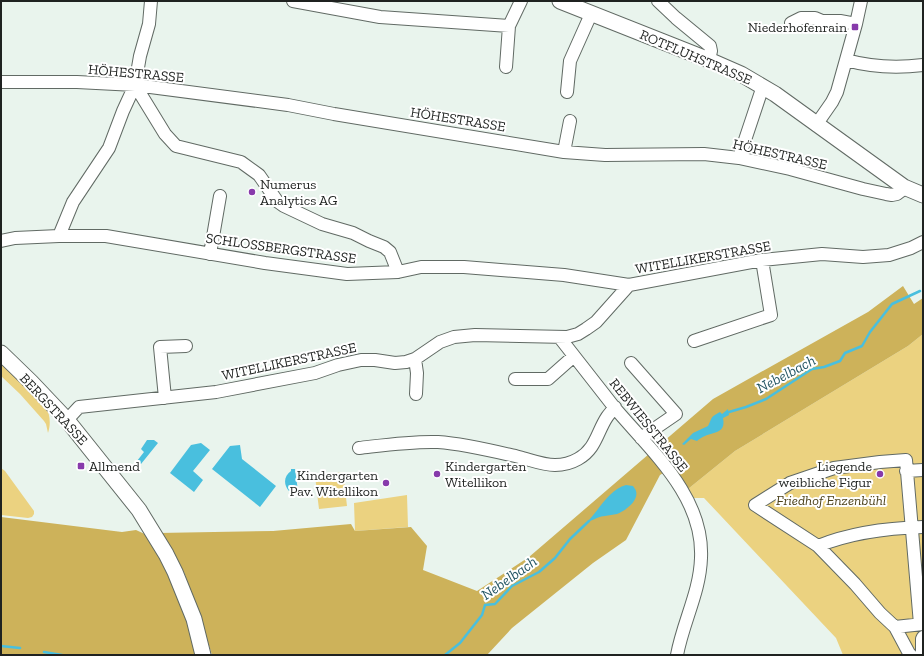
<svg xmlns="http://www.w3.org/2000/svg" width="924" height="656" viewBox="0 0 924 656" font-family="'Zilla Slab',serif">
  <rect width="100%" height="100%" fill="#e9f4ed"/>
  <path fill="#ebd280" d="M 923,334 L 923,655 L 843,655 L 836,638 L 704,498 L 694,498 L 688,489 L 735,451 L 908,346 Z
    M 1,360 L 46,406 C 50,415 51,424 48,433 L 46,424 L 44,421 L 20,394 L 1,376 Z
    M 1,468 L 5,471 L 34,511 L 34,514 L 32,517 L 28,518 L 1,515 Z
    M 343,472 L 345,489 L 317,492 L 315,476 Z
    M 345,489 L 347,506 L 319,509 L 317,493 Z
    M 407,495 L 408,527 L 355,531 L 354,503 Z"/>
  <path fill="#cdb25a" d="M 903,286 L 914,304 L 923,298 L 923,334 L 908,346 L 735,451 L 688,489 L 671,468 L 660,475 L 626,540 L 593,563 L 512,628 L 487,655 L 212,655 L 199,614 L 184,572 L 158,533 L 273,531 L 351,524 L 355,531 L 411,527 L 427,546 L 423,570 L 477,591 L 529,557 L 713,399 L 868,312 Z
    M 1,517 L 122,532 L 136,530 L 149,536 L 158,547 L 184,612 L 196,655 L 1,655 Z"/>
  <path fill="#49bfde" d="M 728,409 L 729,415 L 723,418 C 726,433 715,432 705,436 C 702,437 699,439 697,441 L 691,439 L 684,445 L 682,444 L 693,433 L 708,426 C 713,417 709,418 720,412 L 722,414 Z
    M 147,440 L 154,440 L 158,443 L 141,464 L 137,461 L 144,452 L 141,449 Z
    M 201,443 L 210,450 L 193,471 L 203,480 L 194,492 L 170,473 L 191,445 Z
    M 240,445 L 242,459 L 276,486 L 260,507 L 212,469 L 230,446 Z
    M 291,469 L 295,469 L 298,491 L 289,491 C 283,484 284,476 291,471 Z
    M 626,485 L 633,486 C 633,486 636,490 636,491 C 639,501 625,511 617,514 C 613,515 609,515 605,516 C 600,516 595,519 590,521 L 589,520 C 600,508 610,489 626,485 Z"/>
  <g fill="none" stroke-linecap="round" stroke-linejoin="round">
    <path stroke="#49bfde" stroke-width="2.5" d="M 729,412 L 746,407 L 766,399 L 812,369 L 824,367 L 840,361 L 845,353 L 862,346 L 870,332 L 892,304 L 920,291
      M 1,646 L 20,648
      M 44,652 L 62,655
      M 445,655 L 460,643 L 482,615 L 485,605 L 495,604 L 512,586 L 539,572 L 555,558 L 570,539 L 589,521"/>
    <g stroke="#616a64" stroke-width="14">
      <path id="minor" d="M 293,1 L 380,17 L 509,26 L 521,1
        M 658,1 L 676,18 L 710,46 L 711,51 L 709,60
        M 791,23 L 801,18 L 815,18 L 822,21 L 840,21 L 856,24
        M 846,60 C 871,67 898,68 923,65
        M 506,67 L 509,26
        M 1,82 L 77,82 L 135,85 L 288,105 L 334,114 L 564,152 L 605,155 L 704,154 L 739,158 L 790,169 L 863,189 L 886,194 L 892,195 L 897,194 L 901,191 L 904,187
        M 135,85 L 165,134 L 176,146 L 241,162 L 259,175 L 277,201 L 284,206 L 322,224 L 353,233 L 369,241 L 384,247 L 390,252 L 398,272
        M 567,92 L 570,61 L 591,14
        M 816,125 L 832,102 L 837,92 L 856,24 L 861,1
        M 564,152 L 570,121
        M 739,158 L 763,86
        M 59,236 L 73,202 L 109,148 L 123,111 L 135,85 L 140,56 L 149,24 L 151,1
        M 1,241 L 15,238 L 59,236 L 106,236 L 265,263 L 347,274 L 398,272 L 421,267 L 464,267 L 564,275 L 629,285
        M 210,254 L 220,196
        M 560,338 C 578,361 596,384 614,407 C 651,451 704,496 701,558 C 700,592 683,622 677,655
        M 694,341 L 771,315 L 762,260
        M 415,359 L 417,373 L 416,394
        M 631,363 L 676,414 L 641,438
        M 515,379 L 548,379 L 574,356
        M 165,398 L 160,347 L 186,346
        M 67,420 L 79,407 L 216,392 L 315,373 L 338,365 L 361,360 L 375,360 L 395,363 L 406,362 L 415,359 L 440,342 L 454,337 L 475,335 L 567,337 L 578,334 L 586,329 L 596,322 L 629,285 L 762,260 L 822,254 L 863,257 L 889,255 L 911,248 L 923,242
        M 359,448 C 385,445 412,441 438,442 C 466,444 493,451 519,457 C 531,460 543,465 555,465 C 563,465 571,463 578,459 C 596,449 597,432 607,417 C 609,414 612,411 615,407
        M 906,471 L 923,470
        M 818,546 L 855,584 L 880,613 L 895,627 L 910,655 L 911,655
        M 920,624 L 906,460 L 880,462 L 834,468 L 790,483 L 755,505 L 818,546 C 850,533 888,528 923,527
        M 895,627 L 923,624
        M 922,655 L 922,639 L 923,637"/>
    </g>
    <g stroke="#616a64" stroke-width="17">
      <path id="major" d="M 560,1 L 709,60 L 741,74 L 775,94 L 904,187 L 923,195
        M 1,353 L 31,382 L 67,420 L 139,510 L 166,554 L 175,572 L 194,619 L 203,655"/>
    </g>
    <use href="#minor" stroke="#fff" stroke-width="12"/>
    <use href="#major" stroke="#fff" stroke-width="15"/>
  </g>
  <g fill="#873aab" stroke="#fff" stroke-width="1.5">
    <rect x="851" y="23" width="8" height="8" rx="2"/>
    <circle cx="252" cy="192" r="4"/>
    <rect x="77" y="462" width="8" height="8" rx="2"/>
    <circle cx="437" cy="474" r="4"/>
    <circle cx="880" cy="474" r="4"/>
    <circle cx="386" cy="483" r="4"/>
  </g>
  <g text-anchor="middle" stroke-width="4" stroke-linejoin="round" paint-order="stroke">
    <g font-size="14" fill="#1f2220" stroke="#fff" text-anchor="end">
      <text x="847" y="32">Niederhofenrain</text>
      <text x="260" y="189" text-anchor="start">Numerus<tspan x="260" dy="16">Analytics AG</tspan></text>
      <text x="89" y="471" text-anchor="start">Allmend</text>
      <text x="445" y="471" text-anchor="start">Kindergarten<tspan x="445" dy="16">Witellikon</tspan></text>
      <text x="872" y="471">Liegende<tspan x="872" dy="16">weibliche Figur</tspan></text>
      <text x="378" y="480">Kindergarten<tspan x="378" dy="16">Pav. Witellikon</tspan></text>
    </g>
    <g font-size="14" fill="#1f2220" stroke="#fff">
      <text transform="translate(696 57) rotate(23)" y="5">ROTFLUHSTRASSE</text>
      <text transform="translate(136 73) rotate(5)" y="5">HÖHESTRASSE</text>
      <text transform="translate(458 119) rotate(9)" y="5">HÖHESTRASSE</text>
      <text transform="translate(780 154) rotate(13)" y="5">HÖHESTRASSE</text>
      <text transform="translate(281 248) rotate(8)" y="5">SCHLOSSBERGSTRASSE</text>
      <text transform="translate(703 257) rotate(-10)" y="5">WITELLIKERSTRASSE</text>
      <text transform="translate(289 361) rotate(-12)" y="5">WITELLIKERSTRASSE</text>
      <text transform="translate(54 409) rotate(47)" y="5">BERGSTRASSE</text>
      <text transform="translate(649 425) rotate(51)" y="5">REBWIESSTRASSE</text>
    </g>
    <g font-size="14" font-style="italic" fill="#4c411b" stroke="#fff">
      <text x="831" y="505">Friedhof Enzenbühl</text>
    </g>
    <g font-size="15" font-style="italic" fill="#255664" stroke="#fff">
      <text transform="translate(786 374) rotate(-28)" y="5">Nebelbach</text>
      <text transform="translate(509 578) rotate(-35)" y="5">Nebelbach</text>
    </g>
  </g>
  <rect width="924" height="656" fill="none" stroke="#1f2220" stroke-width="4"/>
</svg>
